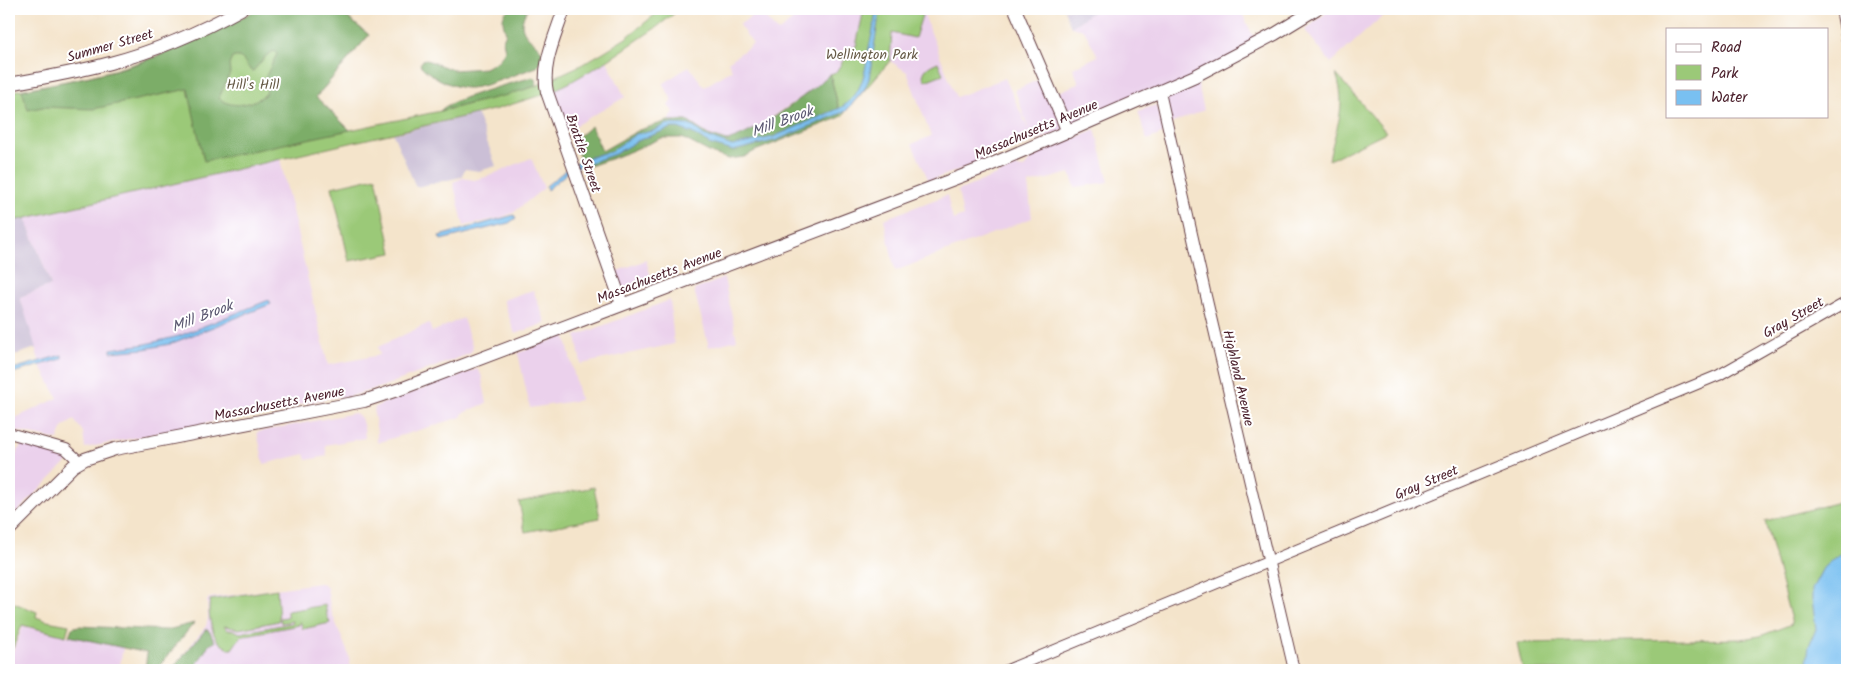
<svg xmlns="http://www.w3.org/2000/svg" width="1856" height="679" viewBox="0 0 1856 679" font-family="Kalam,sans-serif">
  <rect width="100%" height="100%" fill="#fff"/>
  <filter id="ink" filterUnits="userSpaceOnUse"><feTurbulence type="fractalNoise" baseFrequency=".02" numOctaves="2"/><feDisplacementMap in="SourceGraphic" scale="10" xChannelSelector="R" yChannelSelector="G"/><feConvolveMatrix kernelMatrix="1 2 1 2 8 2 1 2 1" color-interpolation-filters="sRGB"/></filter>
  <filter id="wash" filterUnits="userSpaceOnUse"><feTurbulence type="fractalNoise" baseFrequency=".0096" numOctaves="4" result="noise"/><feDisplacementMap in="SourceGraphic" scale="20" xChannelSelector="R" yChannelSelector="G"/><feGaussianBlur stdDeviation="1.12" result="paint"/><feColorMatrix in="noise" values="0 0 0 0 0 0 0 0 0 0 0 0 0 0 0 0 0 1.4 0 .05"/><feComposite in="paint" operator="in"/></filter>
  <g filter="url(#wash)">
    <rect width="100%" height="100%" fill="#f4e4cb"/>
    <path fill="#ebd1ec" d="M 800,9 L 864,9 L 856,46 L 846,56 L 836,72 L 830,74 L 813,89 L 754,130 L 735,139 L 727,141 L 708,135 L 687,121 L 668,121 L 674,112 L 668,106 L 672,100 L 663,84 L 689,66 L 704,87 L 732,70 L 728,62 L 753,44 L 739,25 L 759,11 L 778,32 L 803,12 Z
      M 1097,9 L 1240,9 L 1257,44 L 1196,76 L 1204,110 L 1168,125 L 1160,92 L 1068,132 L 1052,95 L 1079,83 L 1073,68 L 1098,56 L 1084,30 L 1071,27 Z
      M 1331,9 L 1390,9 L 1331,63 L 1305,30 Z
      M 923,12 L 956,97 L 1005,78 L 1029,131 L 1015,90 L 1042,78 L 1065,130 L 929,181 L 912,144 L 931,136 L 907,72 L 890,61 L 892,32 L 915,38 Z
      M 607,61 L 625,97 L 564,132 L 548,93 Z
      M 1156,105 L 1164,133 L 1147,140 L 1138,111 Z
      M 1095,129 L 1109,182 L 1075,187 L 1070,173 L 1028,184 L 1032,218 L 895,271 L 884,219 L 947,195 L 953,220 L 963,216 L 958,191 L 1015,167 L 1024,168 L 1034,156 Z
      M 531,158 L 544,188 L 513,213 L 500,218 L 464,226 L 453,182 L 463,178 L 474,180 L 486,177 Z
      M 280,159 L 328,365 L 380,355 L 378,347 L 429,323 L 432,332 L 463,318 L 473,349 L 469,354 L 384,386 L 348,397 L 335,397 L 85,448 L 83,432 L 74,420 L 63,427 L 58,440 L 9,429 L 9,421 L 58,398 L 41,367 L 20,297 L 51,285 L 25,217 Z
      M 646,260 L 653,284 L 627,293 L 622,288 L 615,272 Z
      M 724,278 L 737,340 L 709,347 L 694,290 Z
      M 533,290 L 546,323 L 515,334 L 503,300 Z
      M 670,300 L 674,344 L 581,364 L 576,336 Z
      M 565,335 L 580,400 L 530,408 L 518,353 Z
      M 477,369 L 481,374 L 487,403 L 463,413 L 461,417 L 377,443 L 377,432 L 374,414 L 375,407 L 381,404 Z
      M 355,413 L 361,418 L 364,428 L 365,438 L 325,445 L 327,456 L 307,460 L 305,454 L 264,464 L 257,432 Z
      M 22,443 L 46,447 L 61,453 L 70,459 L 9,520 L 9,469 Z
      M 320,583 L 324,584 L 327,588 L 331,611 L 348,653 L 351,670 L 171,670 L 206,626 L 208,618 L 207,601 L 209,598 Z
      M 23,626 L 123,648 L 119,670 L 39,670 L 9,666 L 9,661 Z"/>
    <path fill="#cbbfd6" d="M 1064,9 L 1097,9 L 1071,27 Z
      M 477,114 L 496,166 L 479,171 L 465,169 L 461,177 L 416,187 L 393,134 Z
      M 25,217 L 51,285 L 20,297 L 36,348 L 9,357 L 9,222 Z"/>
    <path fill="#9bc978" stroke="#727452" d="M 258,9 L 337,9 L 369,35 L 316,97 L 350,130 L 450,109 L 536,86 L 581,65 L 605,51 L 626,38 L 662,9 L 680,9 L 657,27 L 607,61 L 569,83 L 548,93 L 497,109 L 9,222 L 9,92 C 45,85 82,79 117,69 C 167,55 213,33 258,9 Z
      M 864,9 L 931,9 L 923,12 L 915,38 L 892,33 L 890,61 L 841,117 L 830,74 L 836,72 L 847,55 L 856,46 Z
      M 938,62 L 943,74 L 925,81 L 923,76 C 924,68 931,65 938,62 Z
      M 1336,74 L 1386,132 L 1329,160 C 1335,128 1348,108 1336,74 Z
      M 376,177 L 392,253 L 349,261 L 332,187 Z
      M 594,487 L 600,518 L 525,532 L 519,502 Z
      M 1847,500 L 1847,670 L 1523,670 L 1517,643 L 1741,639 L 1760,636 L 1792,624 L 1765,521 Z
      M 277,589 L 279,621 L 239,629 L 224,626 L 227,630 L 233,630 L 240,633 L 292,623 L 292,621 L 281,623 L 280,618 L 287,617 L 287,611 L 325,605 L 327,616 L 330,623 L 303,629 L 300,621 L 299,625 L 241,636 L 232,649 L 229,649 C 226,647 222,645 219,642 C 211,634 207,611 210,600 Z
      M 9,601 L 37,612 L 36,617 L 47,621 L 69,625 L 66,636 L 22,625 L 13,648 L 9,646 Z"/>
    <path fill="#7cad68" stroke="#63664a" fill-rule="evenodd" d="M 258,9 L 337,9 L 369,35 L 316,97 L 350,130 L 204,161 L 188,89 L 93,109 L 43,107 L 28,110 L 22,90 C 62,82 103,75 142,62 C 183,48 220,29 258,9 ZM 274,51 L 277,54 L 264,80 C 264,86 268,89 266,94 C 252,104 233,110 219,98 L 230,73 L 229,65 L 232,58 C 245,53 244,67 253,71 L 267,55 Z
      M 509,9 L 527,9 C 525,14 522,19 522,24 C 523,44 554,44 537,67 C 518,73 487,87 470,88 C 455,89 431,77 421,66 L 420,64 L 424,59 L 453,70 L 485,68 L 498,61 L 505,51 L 503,40 L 506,33 C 503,23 500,16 509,9 Z
      M 830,74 L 841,117 L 755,151 L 744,157 L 729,159 L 713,154 L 682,138 L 662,138 L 619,156 L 584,168 L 573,141 L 591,126 L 602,151 L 639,130 L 668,121 L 687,121 L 708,135 L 727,141 C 759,132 805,96 830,74 Z
      M 533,77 L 536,81 L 536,86 L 507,95 L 440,111 C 449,99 516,82 533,77 Z
      M 194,623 L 156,670 L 145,670 L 147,653 L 69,636 L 72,628 L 78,626 L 167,630 Z
      M 206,629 L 210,632 L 215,642 L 209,645 L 193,670 L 171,670 Z"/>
    <path fill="#79c0f1" stroke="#62708e" d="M 876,9 L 880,9 L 869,79 L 864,90 L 846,111 L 777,140 L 733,151 L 709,144 L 692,133 L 678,128 L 671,128 L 637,141 L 615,154 L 580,166 L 568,172 L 547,190 L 546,186 L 567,169 L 583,159 L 611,151 L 636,134 L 653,131 L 667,124 L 689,125 L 695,128 L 705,136 L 732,146 L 773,137 L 840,108 C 863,95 865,72 869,47 C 872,34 875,22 876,9 Z
      M 514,215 L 516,218 L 509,223 L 441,240 L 439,236 Z
      M 269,300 L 271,304 L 170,344 L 144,349 L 111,352 L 111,349 L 146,344 L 179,336 Z
      M 62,355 L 62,359 L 9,374 L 9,370 Z
      M 1847,550 L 1847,670 L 1806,670 L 1809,646 L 1816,629 L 1812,599 L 1812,589 L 1823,568 L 1834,558 Z"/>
  </g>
  <g filter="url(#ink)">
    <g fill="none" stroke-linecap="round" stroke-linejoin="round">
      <g stroke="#643d43" stroke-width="12">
        <path id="minor" d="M 1841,9 L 1847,41
          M 1160,92 L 1206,296 L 1294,670
          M 9,433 L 66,449 L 80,462
          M 1007,670 L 1719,375 L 1847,302"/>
      </g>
      <g stroke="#643d43" stroke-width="14">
        <path id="major" d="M 564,9 C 556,35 541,64 547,92 L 622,304
          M 1015,9 L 1068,132
          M 9,84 C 43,78 77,72 110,63 C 156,51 200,32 241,9
          M 9,530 L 73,466 L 85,459 L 115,449 L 364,401 L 403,388 L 983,168 L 1195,76 L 1275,34 L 1316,9"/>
      </g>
      <use href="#minor" stroke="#fff" stroke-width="10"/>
      <use href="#major" stroke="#fff" stroke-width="12"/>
    </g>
  </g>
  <g text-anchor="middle" stroke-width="4" stroke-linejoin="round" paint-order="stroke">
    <g font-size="14" fill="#4a1f2b" stroke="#fff">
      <text transform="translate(110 45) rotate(-16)" y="5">Summer Street</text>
      <text transform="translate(1036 129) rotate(-23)" y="5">Massachusetts Avenue</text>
      <text transform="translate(584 153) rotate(71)" y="5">Brattle Street</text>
      <text transform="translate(659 275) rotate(-21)" y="5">Massachusetts Avenue</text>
      <text transform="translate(1793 317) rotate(-30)" y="5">Gray Street</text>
      <text transform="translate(1239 378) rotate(77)" y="5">Highland Avenue</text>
      <text transform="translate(279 403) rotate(-11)" y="5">Massachusetts Avenue</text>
      <text transform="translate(1426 482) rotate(-23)" y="5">Gray Street</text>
    </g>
    <g font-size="14" fill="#665a46" stroke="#fff">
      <text x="872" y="59">Wellington Park</text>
      <text x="253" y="89">Hill's Hill</text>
    </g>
    <g font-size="15" font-style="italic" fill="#5a5770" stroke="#fff">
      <text transform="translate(782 121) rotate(-20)" y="5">Mill Brook</text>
      <text transform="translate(202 316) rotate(-21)" y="5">Mill Brook</text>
    </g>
  </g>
  <rect width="1856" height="679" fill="none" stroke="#fff" stroke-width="30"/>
  <rect x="1666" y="28" width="162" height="90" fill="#ffffff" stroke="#b7a5aa"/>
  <rect x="1676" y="44" width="25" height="8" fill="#ffffff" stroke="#b7a5aa"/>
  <text x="1711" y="52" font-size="15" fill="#4a1f2b">Road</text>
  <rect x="1676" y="65" width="25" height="15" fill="#9bc978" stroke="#b7a5aa"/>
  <text x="1711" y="78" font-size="15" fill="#4a1f2b">Park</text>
  <rect x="1676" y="90" width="25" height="15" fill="#79c0f1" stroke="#b7a5aa"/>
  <text x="1711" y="102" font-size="15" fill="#4a1f2b">Water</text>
</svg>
